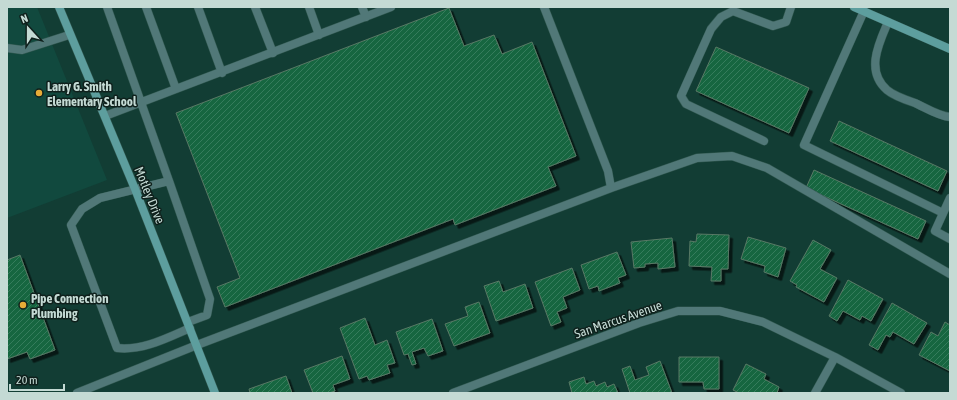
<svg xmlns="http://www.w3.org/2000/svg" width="957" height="400" viewBox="0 0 957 400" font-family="'Asap Condensed',sans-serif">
  <defs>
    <pattern id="building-hatch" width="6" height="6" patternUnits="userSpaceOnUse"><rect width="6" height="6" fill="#166640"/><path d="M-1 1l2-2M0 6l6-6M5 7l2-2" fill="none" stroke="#367b5b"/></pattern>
    <filter id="shadow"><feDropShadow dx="3.5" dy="3.5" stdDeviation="0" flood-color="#0009"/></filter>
  </defs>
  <rect width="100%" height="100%" fill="#123d34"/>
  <path fill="#11493e" d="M 7,7 L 37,7 L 107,180 L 7,218 Z"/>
  <path fill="url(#building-hatch)" stroke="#587965" filter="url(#shadow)" d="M 449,8 L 464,46 L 494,35 L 502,54 L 532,42 L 576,156 L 548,167 L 556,186 L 455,225 L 453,219 L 225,307 L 217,287 L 240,278 L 176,113 Z
    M 716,47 L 809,88 L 789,133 L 696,91 Z
    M 839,121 L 947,171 L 938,191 L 830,141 Z
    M 814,170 L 926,221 L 918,239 L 806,188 Z
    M 697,234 L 729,235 L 728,269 L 721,269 L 721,281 L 711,281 L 712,267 L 689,266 L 690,241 L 696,242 Z
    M 748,237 L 786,248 L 778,277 L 764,272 L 765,266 L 741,259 Z
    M 672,238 L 675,267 L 658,269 L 658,263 L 645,264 L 645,267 L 634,268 L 631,242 Z
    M 813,240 L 831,250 L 820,269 L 837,278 L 824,302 L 796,287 L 797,285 L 790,281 Z
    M 617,252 L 626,275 L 618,278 L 620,283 L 599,291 L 598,286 L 589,289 L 581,265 Z
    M 20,255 L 55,350 L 30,359 L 27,352 L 7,359 L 7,260 Z
    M 572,268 L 580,290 L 563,297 L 567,308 L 557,312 L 561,322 L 551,326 L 535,282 Z
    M 848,280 L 883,299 L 871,321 L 862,316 L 860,320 L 843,311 L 837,321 L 829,316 Z
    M 499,281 L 503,292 L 525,284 L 533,308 L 496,321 L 484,286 Z
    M 479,302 L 490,333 L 454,346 L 445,324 L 468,316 L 465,307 Z
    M 892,303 L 927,323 L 914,344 L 893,332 L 890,337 L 886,335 L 878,350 L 869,345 Z
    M 365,318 L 375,345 L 387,340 L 395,363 L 387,365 L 390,373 L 369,380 L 367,376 L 359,379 L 340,328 Z
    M 432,319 L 443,351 L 428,356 L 424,348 L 412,352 L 416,364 L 412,365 L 408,354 L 404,355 L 396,332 Z
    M 945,322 L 950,325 L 950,371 L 919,355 L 931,332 L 938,336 Z
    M 342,356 L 350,379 L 333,385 L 335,391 L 329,393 L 313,393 L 304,370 Z
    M 679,357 L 719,357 L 719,389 L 704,389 L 703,382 L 679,382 Z
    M 660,361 L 672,393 L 630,393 L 622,369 L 630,366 L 635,380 L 649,375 L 646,367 Z
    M 746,364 L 766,374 L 764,379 L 779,387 L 777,393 L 739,393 L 733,390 Z
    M 286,376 L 292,393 L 250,393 L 249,389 Z
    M 584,377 L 586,384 L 594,381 L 596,386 L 605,382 L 607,387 L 614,384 L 618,393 L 572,393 L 569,382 Z"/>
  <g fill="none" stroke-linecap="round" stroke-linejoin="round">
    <g stroke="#325951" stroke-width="9">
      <path id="lane" d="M 107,7 L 169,181
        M 146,7 L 176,89
        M 198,7 L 222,73
        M 255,7 L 273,53
        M 309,7 L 319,35
        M 362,7 L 366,17
        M 544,7 L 608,171 L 611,188
        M 864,11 L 804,145 L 943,213
        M 888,22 C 879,43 865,71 887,90 C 894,96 906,100 915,103 C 926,108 938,116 950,117
        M 7,48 L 22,50 L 69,35
        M 105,116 L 391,7
        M 764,141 L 686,104 L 681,96 L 711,29 L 721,17 L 733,11 L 773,26 L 786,22 L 791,7
        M 950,198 L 935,231 L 950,239
        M 188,322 L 207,315 L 210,299 L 169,181 L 100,198 L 82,209 L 71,225 L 117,348 C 142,351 167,338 190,328
        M 77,393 L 197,345 L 611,188 L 697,158 L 732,156 L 767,168 L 950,274"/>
    </g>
    <g stroke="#325951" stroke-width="9">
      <path id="street" d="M 453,393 L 639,323 L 678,311 L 720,311 L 763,322 L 835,357 L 901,393
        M 815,393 L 835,357"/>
    </g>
    <g stroke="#325951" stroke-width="9">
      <path id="secondary" d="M 59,7 L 135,189 L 215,393
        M 854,7 L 950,49"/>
    </g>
    <use href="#lane" stroke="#517878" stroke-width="8"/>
    <use href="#street" stroke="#517878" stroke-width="8"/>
    <use href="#secondary" stroke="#5d9e9e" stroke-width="8"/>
  </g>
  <g fill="#e7ac37" stroke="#0f201c" stroke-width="1.5">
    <circle cx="39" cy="93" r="4"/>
    <circle cx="23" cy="305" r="4"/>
  </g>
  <g text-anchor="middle" stroke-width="3" stroke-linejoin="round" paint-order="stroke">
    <g font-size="13" font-weight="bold" fill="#c4dad4" stroke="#0f201c" text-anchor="start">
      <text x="47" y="91">Larry G. Smith<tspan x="47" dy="15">Elementary School</tspan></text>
      <text x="31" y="303">Pipe Connection<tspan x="31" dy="15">Plumbing</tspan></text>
    </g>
    <g font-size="13" fill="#c4dad4" stroke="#0f201c">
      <text transform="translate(150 195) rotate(68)" y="5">Motley Drive</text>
      <text transform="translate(618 319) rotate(-19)" y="5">San Marcus Avenue</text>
    </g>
  </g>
  <rect width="957" height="400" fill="none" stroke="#c4dad4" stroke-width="16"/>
  <g transform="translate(28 28) rotate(339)" stroke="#0f201c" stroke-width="3" paint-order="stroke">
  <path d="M0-3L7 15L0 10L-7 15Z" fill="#c4dad4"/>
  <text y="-6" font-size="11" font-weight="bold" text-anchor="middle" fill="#c4dad4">N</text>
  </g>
  <path d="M10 384v6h54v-6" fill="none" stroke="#c4dad4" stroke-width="2"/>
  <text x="16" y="384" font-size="12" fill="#c4dad4" stroke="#0f201c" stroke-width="3" paint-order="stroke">20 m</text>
</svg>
